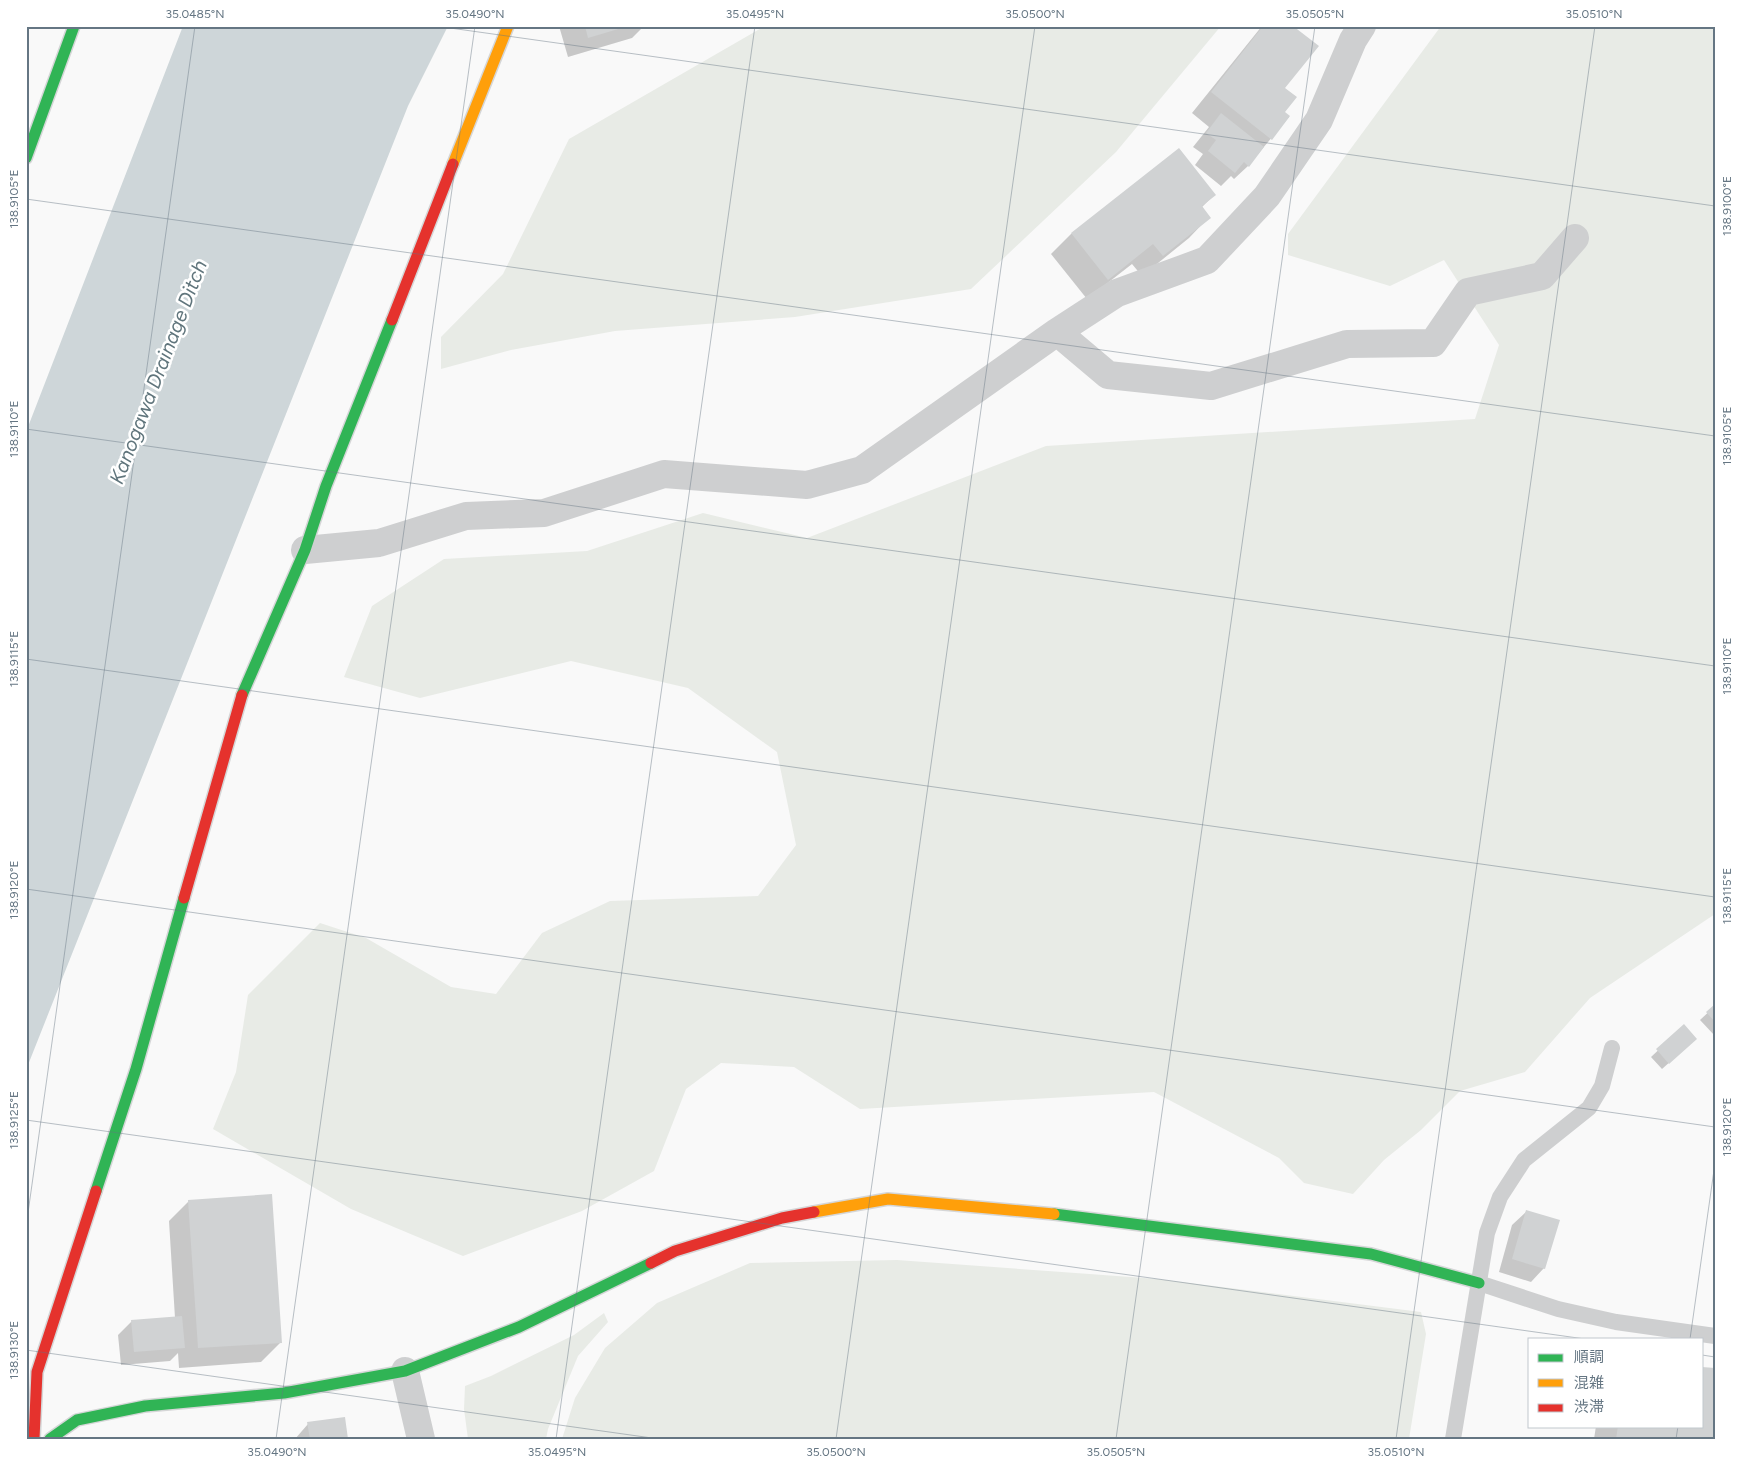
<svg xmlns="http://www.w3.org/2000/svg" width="1741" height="1465" viewBox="0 0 1741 1465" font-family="Figtree,'Noto Sans JP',sans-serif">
  <rect width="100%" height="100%" fill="#f9f9f9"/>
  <path fill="#e8ebe6" d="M 765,26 L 1221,26 L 1116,152 L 971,289 L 795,317 L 615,331 L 511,350 L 441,369 L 441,337 L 503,274 L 569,139 Z
    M 1441,26 L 1715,26 L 1715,914 L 1590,998 L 1525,1072 L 1460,1091 L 1421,1130 L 1384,1160 L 1353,1194 L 1304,1183 L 1279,1158 L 1154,1092 L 860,1109 L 794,1067 L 721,1063 L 686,1089 L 654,1171 L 582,1211 L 463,1256 L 351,1209 L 213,1129 L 236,1072 L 248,995 L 320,923 L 366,938 L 451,987 L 496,994 L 542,933 L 610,901 L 758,896 L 796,845 L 777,752 L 688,688 L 571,661 L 420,698 L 344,677 L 372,606 L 444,559 L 587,551 L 703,513 L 807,538 L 1046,446 L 1475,419 L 1499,345 L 1444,260 L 1390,286 L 1288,255 L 1288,234 Z
    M 897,1260 L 1158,1279 L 1421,1312 L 1426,1334 L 1409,1439 L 562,1439 L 575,1398 L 605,1348 L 657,1303 L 750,1263 Z
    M 604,1313 L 608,1322 L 578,1356 L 548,1429 L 546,1439 L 468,1439 L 464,1409 L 465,1386 L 491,1376 L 574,1335 Z"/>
  <path fill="#ced6d9" d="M 183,26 L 448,26 L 408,106 L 26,1070 L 26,432 Z"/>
  <path fill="#0003" d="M 559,26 L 644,26 L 632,38 L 568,57 Z
    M 1262,26 L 1291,26 L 1284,88 L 1283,112 L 1289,117 L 1248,166 L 1234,179 L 1231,176 L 1221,186 L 1195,165 L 1203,154 L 1193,147 L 1209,127 L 1192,113 Z
    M 1179,149 L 1214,195 L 1202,207 L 1209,217 L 1189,238 L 1142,276 L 1132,264 L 1087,299 L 1051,254 L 1071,234 Z
    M 1715,1006 L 1715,1036 L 1700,1020 Z
    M 1684,1026 L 1689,1045 L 1662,1069 L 1651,1057 Z
    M 189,1201 L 281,1342 L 261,1362 L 179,1368 L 178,1353 L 170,1361 L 121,1365 L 118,1335 L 132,1321 L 175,1318 L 169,1221 Z
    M 1526,1212 L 1544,1268 L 1531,1282 L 1499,1272 L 1512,1225 Z
    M 308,1424 L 347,1439 L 295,1439 Z
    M 1596,1426 L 1702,1426 L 1715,1439 L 1594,1439 Z"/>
  <path fill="#d0d2d3" d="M 585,26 L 625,26 L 625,27 L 588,38 Z
    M 1263,26 L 1293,26 L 1319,46 L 1285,88 L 1297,97 L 1285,112 L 1290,116 L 1272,140 L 1211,92 Z
    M 1221,113 L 1264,147 L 1249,167 L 1244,162 L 1235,173 L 1208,151 L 1216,140 L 1206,133 Z
    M 1179,148 L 1216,195 L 1202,206 L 1211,218 L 1163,256 L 1153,244 L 1108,280 L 1071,233 Z
    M 1715,1004 L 1715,1022 L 1706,1012 Z
    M 1684,1024 L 1697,1039 L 1669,1064 L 1656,1049 Z
    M 272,1194 L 282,1343 L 198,1348 L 188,1200 Z
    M 1526,1210 L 1560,1220 L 1545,1269 L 1512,1259 Z
    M 182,1316 L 185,1348 L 134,1352 L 131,1320 Z
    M 1702,1367 L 1715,1368 L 1715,1439 L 1616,1439 L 1618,1426 L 1702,1426 Z
    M 345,1417 L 348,1439 L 310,1439 L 307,1422 Z"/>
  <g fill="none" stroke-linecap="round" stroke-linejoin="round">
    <g stroke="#d5d6d7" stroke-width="14">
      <path id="fast" d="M 26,158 L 74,26
        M 242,695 L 305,550 L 326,486 L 392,320
        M 96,1191 L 136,1069 L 184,898
        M 1054,1214 L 1371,1254 L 1479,1283
        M 50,1439 L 77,1420 L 145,1406 L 284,1393 L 405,1371 L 519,1327 L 651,1263"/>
    </g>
    <g stroke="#d5d6d7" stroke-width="14">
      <path id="slow" d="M 453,164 L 508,26
        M 814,1212 L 888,1199 L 1054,1214"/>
    </g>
    <g stroke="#d5d6d7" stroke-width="14">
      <path id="jam" d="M 392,320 L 453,164
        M 184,898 L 242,695
        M 651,1263 L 675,1251 L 782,1218 L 814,1212
        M 34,1439 L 37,1372 L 96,1191"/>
    </g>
    <path stroke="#cecfd0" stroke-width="16" d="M 1479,1283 L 1558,1309 L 1616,1322 L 1715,1336
      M 1453,1439 L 1487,1233 L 1500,1197 L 1524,1160 L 1589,1108 L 1602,1086 L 1612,1048"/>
    <path stroke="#cecfd0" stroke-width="28" d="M 1057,332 L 1108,375 L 1211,386 L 1347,344 L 1433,343 L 1468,292 L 1542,276 L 1575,238
      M 305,550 L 379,543 L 466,516 L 544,513 L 664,474 L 807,485 L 862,470 L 1057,332 L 1117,293 L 1207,260 L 1267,196 L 1319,120 L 1353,40 L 1362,26
      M 405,1371 L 421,1439"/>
    <use href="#fast" stroke="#30b455" stroke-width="11"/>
    <use href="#slow" stroke="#ff9f0a" stroke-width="11"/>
    <use href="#jam" stroke="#e5322d" stroke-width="11"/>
  </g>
  <path fill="none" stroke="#657683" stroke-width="1" stroke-opacity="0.45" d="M 436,26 L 1715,206M 26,199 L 1715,436M 26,429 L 1715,666M 26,659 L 1715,897M 26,889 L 1715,1127M 26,1120 L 1585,1339M 26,1227 L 195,26M 1690,1339 L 1715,1163M 26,1350 L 659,1439M 1702,1355 L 1715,1357M 276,1439 L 475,26M 556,1439 L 755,26M 836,1439 L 1035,26M 1116,1439 L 1315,26M 1396,1439 L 1595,26M 1676,1439 L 1678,1426"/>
  <g text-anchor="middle" stroke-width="5" stroke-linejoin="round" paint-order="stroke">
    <g font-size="20" font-style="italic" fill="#60757c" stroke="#fff">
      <text transform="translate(158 372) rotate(-69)" y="7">Kanogawa Drainage Ditch</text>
    </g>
  </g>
  <rect width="1741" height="1465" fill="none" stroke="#ffffff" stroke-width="55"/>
  <rect x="1528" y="1338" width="175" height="90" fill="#ffffff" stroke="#c1c8cd"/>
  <rect x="1538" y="1354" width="25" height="8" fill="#30b455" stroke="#c1c8cd"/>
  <text x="1574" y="1362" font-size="15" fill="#657683">順調</text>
  <rect x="1538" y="1379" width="25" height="8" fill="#ff9f0a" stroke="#c1c8cd"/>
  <text x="1574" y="1388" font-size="15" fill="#657683">混雑</text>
  <rect x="1538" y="1404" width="25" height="8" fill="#e5322d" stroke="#c1c8cd"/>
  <text x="1574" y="1412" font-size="15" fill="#657683">渋滞</text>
  <rect x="28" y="28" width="1686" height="1410" fill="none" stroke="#657683" stroke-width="2"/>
  <g font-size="12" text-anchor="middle" fill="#657683">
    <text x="195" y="18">35.0485°N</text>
    <text x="475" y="18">35.0490°N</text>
    <text x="755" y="18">35.0495°N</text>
    <text x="1035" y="18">35.0500°N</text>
    <text x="1315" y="18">35.0505°N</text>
    <text x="1594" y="18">35.0510°N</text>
    <text transform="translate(14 199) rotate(-90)" y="4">138.9105°E</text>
    <text transform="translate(1727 206) rotate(-90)" y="4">138.9100°E</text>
    <text transform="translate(14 429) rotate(-90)" y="4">138.9110°E</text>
    <text transform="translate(1727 436) rotate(-90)" y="4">138.9105°E</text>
    <text transform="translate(14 659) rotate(-90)" y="4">138.9115°E</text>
    <text transform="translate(1727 666) rotate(-90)" y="4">138.9110°E</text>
    <text transform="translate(14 890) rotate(-90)" y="4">138.9120°E</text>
    <text transform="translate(1727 896) rotate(-90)" y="4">138.9115°E</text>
    <text transform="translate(14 1120) rotate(-90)" y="4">138.9125°E</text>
    <text transform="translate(1727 1127) rotate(-90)" y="4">138.9120°E</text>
    <text transform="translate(14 1350) rotate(-90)" y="4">138.9130°E</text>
    <text x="277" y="1456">35.0490°N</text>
    <text x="557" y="1456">35.0495°N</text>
    <text x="836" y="1456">35.0500°N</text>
    <text x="1116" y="1456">35.0505°N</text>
    <text x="1396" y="1456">35.0510°N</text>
  </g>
</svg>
